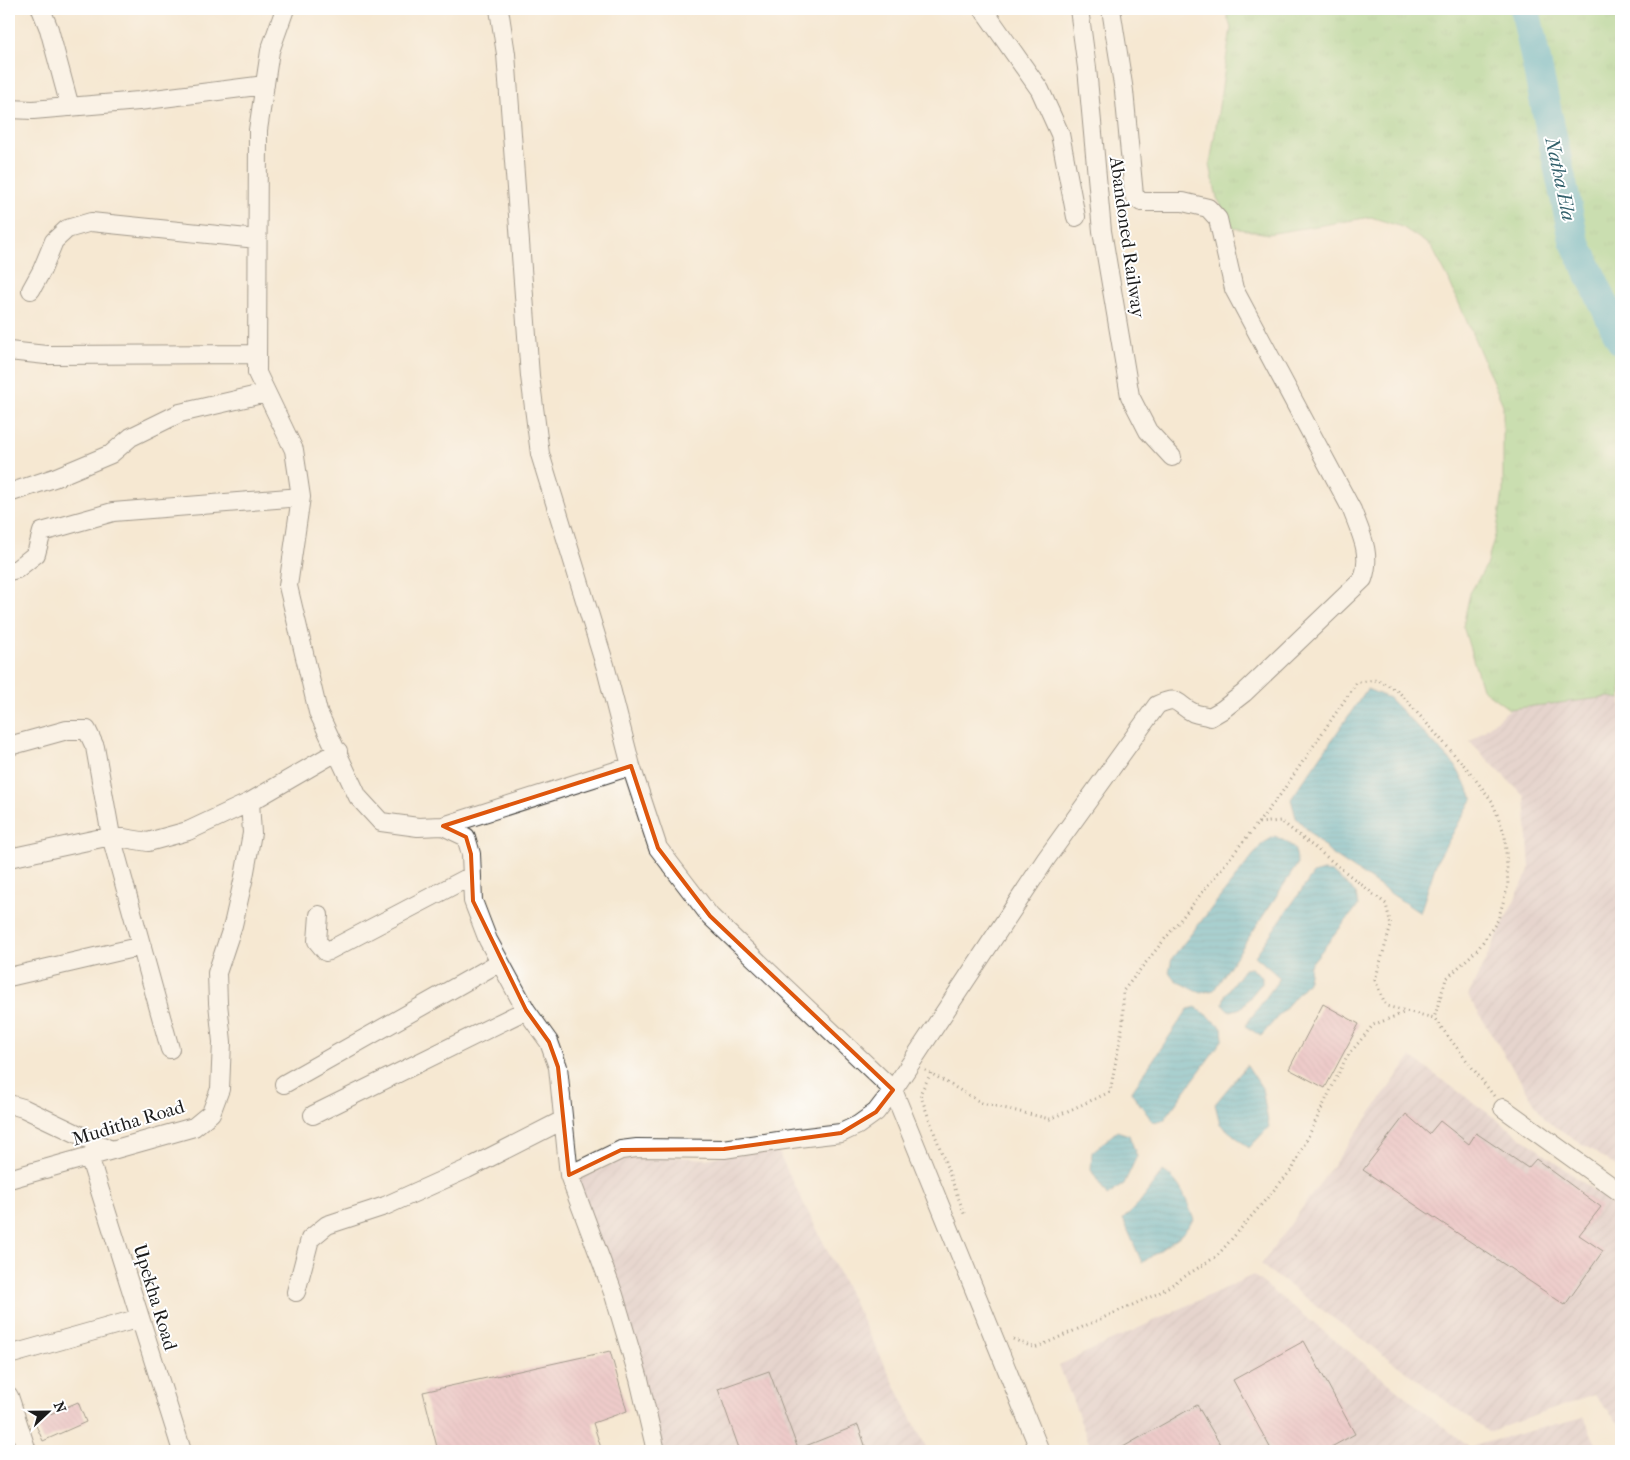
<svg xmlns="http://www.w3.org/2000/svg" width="1630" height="1460" viewBox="0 0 1630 1460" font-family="'IM FELL French Canon',serif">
  <defs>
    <pattern id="industrial-furrows" width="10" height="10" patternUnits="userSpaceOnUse" patternTransform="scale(1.25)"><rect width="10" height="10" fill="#d2bdc8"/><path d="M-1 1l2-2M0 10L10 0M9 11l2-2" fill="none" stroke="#b4a2ab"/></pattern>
    <pattern id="grass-tufts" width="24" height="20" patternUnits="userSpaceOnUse" patternTransform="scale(1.25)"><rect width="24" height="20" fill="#96d388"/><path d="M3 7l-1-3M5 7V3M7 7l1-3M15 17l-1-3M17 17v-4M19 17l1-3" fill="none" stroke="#81b575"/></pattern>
    <pattern id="water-rules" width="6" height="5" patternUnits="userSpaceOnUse" patternTransform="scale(1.25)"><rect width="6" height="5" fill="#4db2cc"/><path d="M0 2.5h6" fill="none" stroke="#3f90a5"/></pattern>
    <pattern id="building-back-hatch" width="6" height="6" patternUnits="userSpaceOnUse" patternTransform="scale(1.25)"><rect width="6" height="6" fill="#e2a7bf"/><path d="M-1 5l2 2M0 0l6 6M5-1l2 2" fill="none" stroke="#c18fa4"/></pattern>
  </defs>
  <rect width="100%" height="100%" fill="#fff"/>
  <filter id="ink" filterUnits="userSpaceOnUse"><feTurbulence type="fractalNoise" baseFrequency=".02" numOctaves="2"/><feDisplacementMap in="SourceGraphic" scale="10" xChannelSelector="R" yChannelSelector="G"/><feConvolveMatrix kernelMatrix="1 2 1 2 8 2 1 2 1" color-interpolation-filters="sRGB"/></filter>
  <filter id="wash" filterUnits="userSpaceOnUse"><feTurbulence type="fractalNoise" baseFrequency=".0096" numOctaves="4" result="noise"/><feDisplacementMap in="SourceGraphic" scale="20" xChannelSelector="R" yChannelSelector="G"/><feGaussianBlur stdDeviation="1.12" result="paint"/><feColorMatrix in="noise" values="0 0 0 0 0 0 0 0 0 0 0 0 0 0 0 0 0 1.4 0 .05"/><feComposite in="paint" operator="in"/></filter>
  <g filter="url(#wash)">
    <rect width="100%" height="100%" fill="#f5e8d2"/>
    <path fill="url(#industrial-furrows)" d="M 1564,664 L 1621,670 L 1621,1169 L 1545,1120 L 1468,996 L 1530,868 L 1525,797 L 1470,742 Z
      M 1411,1057 L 1621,1210 L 1621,1426 L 1594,1395 L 1488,1432 L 1261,1265 Z
      M 774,1144 L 928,1451 L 661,1451 L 574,1181 L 636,1153 L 706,1159 Z
      M 1253,1275 L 1469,1447 L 1584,1417 L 1599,1451 L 1092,1451 L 1059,1365 Z"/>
    <path fill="url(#grass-tufts)" stroke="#597852" d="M 1225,9 L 1621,9 L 1621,699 L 1610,697 L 1509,709 L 1482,689 L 1463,626 L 1470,593 L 1486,566 L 1497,529 L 1503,492 L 1503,405 L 1448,278 L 1431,246 L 1402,227 L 1371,217 L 1268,234 L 1234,228 L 1217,198 L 1210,165 L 1231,28 Z"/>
    <path fill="url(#water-rules)" stroke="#346774" d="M 1367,689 L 1389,698 L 1455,765 L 1473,798 L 1437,861 L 1420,913 L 1330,853 L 1296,818 L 1291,799 Z
      M 1275,836 C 1292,845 1297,846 1297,865 L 1214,990 L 1201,993 L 1175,980 L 1169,972 L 1172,958 L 1262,844 Z
      M 1323,871 L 1332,872 L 1356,893 L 1358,906 L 1310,965 L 1308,982 L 1261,1036 L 1245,1026 L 1280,978 L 1255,956 L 1313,874 Z
      M 1251,968 L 1262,976 L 1262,983 L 1241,1008 L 1231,1011 L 1226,1009 L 1223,1003 L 1225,995 L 1244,969 Z
      M 1196,1007 L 1222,1027 L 1223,1039 L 1164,1120 L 1153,1122 L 1131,1092 L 1188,1009 Z
      M 1247,1065 L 1262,1088 L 1269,1127 L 1249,1148 L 1220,1124 L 1215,1104 Z
      M 1117,1131 L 1129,1135 L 1137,1156 L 1124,1184 L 1107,1196 L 1091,1170 L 1092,1152 Z
      M 1163,1171 C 1181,1181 1187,1202 1194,1220 L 1180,1236 L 1142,1263 L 1123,1219 L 1139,1203 Z"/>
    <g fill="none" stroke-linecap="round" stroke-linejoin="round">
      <path stroke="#4db2cc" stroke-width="30" d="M 1525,9 L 1574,240 L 1621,340"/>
    </g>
    <g id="blocks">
      <path fill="url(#building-back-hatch)" d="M 1323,1004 L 1359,1024 L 1325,1088 L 1289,1069 Z
        M 1406,1114 L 1429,1134 L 1440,1121 L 1469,1144 L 1476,1133 L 1528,1168 L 1536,1159 L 1601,1207 L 1579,1235 L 1603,1251 L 1565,1305 L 1363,1170 Z
        M 1304,1341 L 1355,1434 L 1324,1451 L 1272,1451 L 1233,1380 Z
        M 610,1351 L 627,1411 L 593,1423 L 602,1451 L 438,1451 L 423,1392 Z
        M 769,1371 L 798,1449 L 858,1425 L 867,1451 L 740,1451 L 718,1389 Z
        M 78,1402 L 86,1422 L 43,1441 L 34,1421 Z
        M 1197,1405 L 1224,1451 L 1116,1451 Z"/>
    </g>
  </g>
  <g filter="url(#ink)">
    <use href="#blocks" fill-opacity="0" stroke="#3d3b37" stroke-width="1"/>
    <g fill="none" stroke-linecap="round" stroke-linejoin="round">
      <g stroke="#3d3b37" stroke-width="20">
        <path id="minor" d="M 41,9 L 49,29 L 70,107
          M 285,9 L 270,51 L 258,130 L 257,373 L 294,450 L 301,497 L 288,586 L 318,712 L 358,797 L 381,822 L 418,827 L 443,826 L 466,837 L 471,854 L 473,901 L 488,940 L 526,1010 L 549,1042 L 558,1067 L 569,1175 L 614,1295 L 639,1379 L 656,1451
          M 499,9 L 506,54 L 530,376 L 540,454 L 605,665 L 631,766 L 658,848 L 710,916 L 893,1090 L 1040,1451
          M 983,9 L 1040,90 L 1060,134 L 1076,217
          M 1079,9 L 1087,68 L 1102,231 L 1130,396 L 1148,431 L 1172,457
          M 9,109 L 33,110 L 139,101 L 265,85
          M 31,290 L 42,270 L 54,241 L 67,229 L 91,222 L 257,239
          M 9,351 L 46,355 L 257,354
          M 9,493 L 54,478 L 111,454 L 131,437 L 180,413 L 266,393
          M 9,571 L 17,569 L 36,554 L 42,532 L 113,512 L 301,497
          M 9,746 L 67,730 L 87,730 L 95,747 L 111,836 L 170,1049
          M 443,826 L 631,766
          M 9,858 L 111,836 L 148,842 L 188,831 L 250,802 L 338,751
          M 319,915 L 317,941 L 326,952 L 471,876
          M 9,977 L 142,946
          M 284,1084 L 500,962
          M 9,1104 L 23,1108 L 111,1150
          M 1503,1108 L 1621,1193
          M 313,1115 L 526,1010
          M 89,1156 L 182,1451
          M 569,1175 L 621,1150 L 637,1148 L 724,1149 L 798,1138 L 841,1133 L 858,1125 L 876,1112 L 893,1090 L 1046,859 L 1157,705 C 1180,694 1176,705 1194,713 C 1199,715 1205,715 1210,717 L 1222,710 L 1244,693 L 1363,579 C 1372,554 1361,534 1352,510 L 1234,289 L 1218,219 L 1208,208 L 1183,202 L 1141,202 L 1134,195 L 1124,91 L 1111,9
          M 9,1179 L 194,1127 L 211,1113 L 220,1089 L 222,1042 L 218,1003 L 217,973 L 233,925 L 244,877 L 252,833 L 250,802
          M 296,1292 L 310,1239 L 327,1225 L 385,1206 L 467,1169 L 563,1120
          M 9,1355 L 140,1318
          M 9,1396 L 27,1451"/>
      </g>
      <path stroke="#3d3b37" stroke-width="3" stroke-dasharray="1 4" stroke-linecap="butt" d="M 1258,823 L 1280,795 L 1357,682 L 1378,680 L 1398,691 L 1469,771 L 1492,801 L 1505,835 L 1508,885 L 1498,920 L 1478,949 L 1446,979 L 1434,1018
        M 925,1070 L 982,1103 L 1050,1119 L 1110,1092 L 1123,1023 L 1123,991 L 1258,823 L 1281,821 L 1386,904 L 1391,926 L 1375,980 L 1386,1006 L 1434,1018 L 1494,1096
        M 931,1073 L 920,1094 L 965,1216
        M 1013,1339 L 1035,1348 L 1157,1294 L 1217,1256 L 1293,1168 L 1346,1058 L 1373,1025 L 1406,1012"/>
      <use href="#minor" stroke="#fff" stroke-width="18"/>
    </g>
  </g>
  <path d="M0 0H1630V1460H0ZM 631,766 L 658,848 L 710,916 L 893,1090 L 876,1112 L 841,1133 L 724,1149 L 621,1150 L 569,1175 L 558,1067 L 549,1042 L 526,1010 L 473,901 L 471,854 L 466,837 L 443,826 Z" fill="#f5e8d2" fill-opacity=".55" fill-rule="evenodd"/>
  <path fill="none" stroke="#de560d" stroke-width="4" stroke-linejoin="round" d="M 631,766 L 658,848 L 710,916 L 893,1090 L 876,1112 L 841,1133 L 724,1149 L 621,1150 L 569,1175 L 558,1067 L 549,1042 L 526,1010 L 473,901 L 471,854 L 466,837 L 443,826 Z"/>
  <g text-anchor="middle" stroke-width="4" stroke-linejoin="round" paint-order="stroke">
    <g font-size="19" fill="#1c1c1c" stroke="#fff">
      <text transform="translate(1128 237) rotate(82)" y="7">Abandoned Railway</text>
      <text transform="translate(128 1122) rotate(-17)" y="7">Muditha Road</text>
      <text transform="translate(156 1297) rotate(73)" y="7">Upekha Road</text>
    </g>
    <g font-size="20" font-style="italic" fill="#32606b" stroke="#fff">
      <text transform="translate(1561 179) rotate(78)" y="7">Natha Ela</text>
    </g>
  </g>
  <rect width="1630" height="1460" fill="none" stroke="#fff" stroke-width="30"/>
  <g transform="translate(48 1412) rotate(68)" stroke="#ffffff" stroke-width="4" paint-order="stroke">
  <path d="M0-4L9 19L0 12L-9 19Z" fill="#1c1c1c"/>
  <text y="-8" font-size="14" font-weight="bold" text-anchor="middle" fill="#1c1c1c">N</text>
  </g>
</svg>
